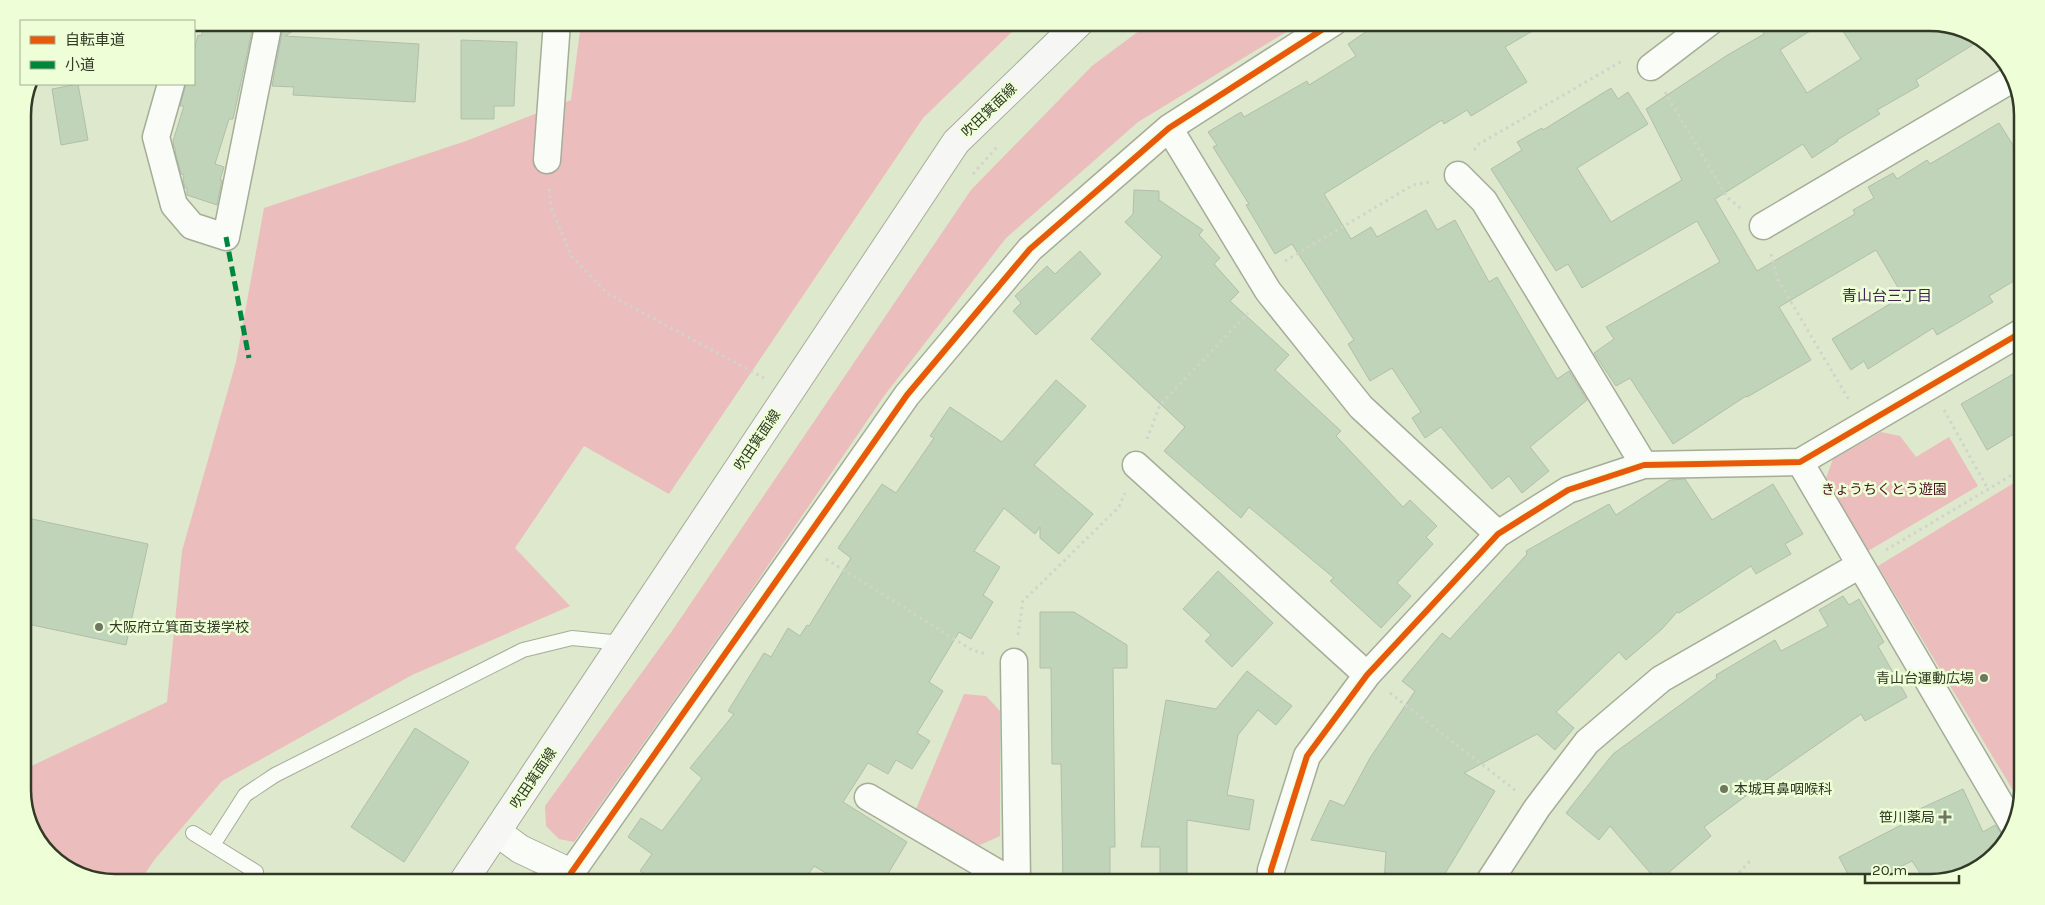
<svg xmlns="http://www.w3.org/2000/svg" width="2045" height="905" viewBox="0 0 2045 905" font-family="Karla,'Noto Sans JP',sans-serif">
  <rect width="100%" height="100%" fill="#dde8cc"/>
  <path fill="#ebbdbc" d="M 1151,22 L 1301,23 L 1138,122 L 1006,238 L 884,396 L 741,605 L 574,842 L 559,839 L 546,826 L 545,806 L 672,631 L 971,190 L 1092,66 Z
    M 581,23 L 1021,23 L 923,118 L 669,494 L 584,446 L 515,548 L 570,606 L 412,675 L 222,781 L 155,859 L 139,882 L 116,882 L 80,875 L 42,846 L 23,796 L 23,770 L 167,702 L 182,551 L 236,362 L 264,208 L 466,141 L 571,100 Z
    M 1881,432 L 1900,436 L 1916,457 L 1949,437 L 1978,486 L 1868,551 L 1826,478 L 1833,459 Z
    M 2022,478 L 2022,789 L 2020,802 L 1878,566 Z
    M 964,694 L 986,696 L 1000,711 L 1000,836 L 980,845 L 962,839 L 916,809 Z
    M 535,871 L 545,882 L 514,882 L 516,880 Z"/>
  <path fill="#c0d4b9" stroke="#b2beaa" d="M 206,22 L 254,22 L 233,119 L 229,119 L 215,164 L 224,167 L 220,180 L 222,180 L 217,205 L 187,195 L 187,188 L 185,188 L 183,180 L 184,175 L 181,174 L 175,151 L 176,148 L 174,148 L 173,141 L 184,106 L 180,106 L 186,84 L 194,84 L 194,50 L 198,35 L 201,36 Z
    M 284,22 L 307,22 L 285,36 L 419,44 L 415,102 L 293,95 L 294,87 L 272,86 Z
    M 1380,22 L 1548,22 L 1505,47 L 1527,82 L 1471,116 L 1467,110 L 1444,124 L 1442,120 L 1324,194 L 1351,239 L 1371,227 L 1377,237 L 1426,210 L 1437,230 L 1455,220 L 1489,282 L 1497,277 L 1557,379 L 1569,371 L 1587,400 L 1530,447 L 1549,471 L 1522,493 L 1509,476 L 1492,489 L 1441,427 L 1425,438 L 1412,418 L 1421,412 L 1392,368 L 1370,381 L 1348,344 L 1354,340 L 1292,244 L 1275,254 L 1246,205 L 1249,204 L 1213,147 L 1217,145 L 1208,132 L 1241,112 L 1244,117 L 1307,81 L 1309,85 L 1356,56 L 1348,44 Z
    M 1757,22 L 1824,22 L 1780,50 L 1807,93 L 1861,59 L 1837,22 L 1930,22 L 1965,30 L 1979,41 L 1916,80 L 1919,86 L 1877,110 L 1880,114 L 1837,140 L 1838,141 L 1812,158 L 1803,144 L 1715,199 L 1757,271 L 1855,214 L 1853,210 L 1874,198 L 1868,187 L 1893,173 L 1897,179 L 1927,160 L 1930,164 L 1999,123 L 2013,145 L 2022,140 L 2022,276 L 1989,296 L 1993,302 L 1937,335 L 1933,328 L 1868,369 L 1864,361 L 1851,370 L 1832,339 L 1903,296 L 1876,250 L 1779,307 L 1811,360 L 1747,397 L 1746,396 L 1673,444 L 1630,378 L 1616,386 L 1594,353 L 1614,339 L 1606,327 L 1720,262 L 1697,221 L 1582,288 L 1568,264 L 1556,271 L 1491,169 L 1522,150 L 1517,142 L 1542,128 L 1543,130 L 1611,88 L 1618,99 L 1628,92 L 1648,124 L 1577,168 L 1611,222 L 1682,180 L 1646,109 L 1726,56 L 1764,34 Z
    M 461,40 L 517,42 L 514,106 L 494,106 L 494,119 L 461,119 Z
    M 78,84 L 88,140 L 61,145 L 52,89 Z
    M 1134,190 L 1159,191 L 1159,200 L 1203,230 L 1199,235 L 1220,258 L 1214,264 L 1239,292 L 1230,301 L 1289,355 L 1275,370 L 1341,431 L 1336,436 L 1403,507 L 1410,500 L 1437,526 L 1426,537 L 1433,544 L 1397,583 L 1411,596 L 1381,628 L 1330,581 L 1334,578 L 1249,507 L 1241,518 L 1164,451 L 1185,427 L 1091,339 L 1162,257 L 1125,222 L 1133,214 Z
    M 1080,251 L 1101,274 L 1036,335 L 1013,311 L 1021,303 L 1015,296 L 1047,266 L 1055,274 Z
    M 2022,369 L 2022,429 L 1987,450 L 1961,404 Z
    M 1056,380 L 1086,406 L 1034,465 L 1093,514 L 1059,554 L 1040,538 L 1040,527 L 1035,534 L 1004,508 L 974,551 L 1000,567 L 983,595 L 993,602 L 971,639 L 959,632 L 929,682 L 943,691 L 917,733 L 930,741 L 912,769 L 896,760 L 888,774 L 868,763 L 843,802 L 907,842 L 883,882 L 841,882 L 814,866 L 803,882 L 656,882 L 640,871 L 652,854 L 628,837 L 641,818 L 662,831 L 702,778 L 690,768 L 734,714 L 728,711 L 764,653 L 771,657 L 788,628 L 800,636 L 807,625 L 809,626 L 851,558 L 838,548 L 882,484 L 896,493 L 934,438 L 930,436 L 950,407 L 1002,442 Z
    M 1685,479 L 1712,520 L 1773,484 L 1803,534 L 1785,544 L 1791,554 L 1756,574 L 1751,566 L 1679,613 L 1677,612 L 1662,629 L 1626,660 L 1619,652 L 1556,712 L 1574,728 L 1555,750 L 1537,734 L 1464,773 L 1495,791 L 1440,882 L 1384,882 L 1386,852 L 1311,840 L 1330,800 L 1344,806 L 1370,758 L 1415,691 L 1402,681 L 1442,633 L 1450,639 L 1527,554 L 1526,551 L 1609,504 L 1616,515 L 1670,480 Z
    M 23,517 L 148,544 L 126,645 L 23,623 Z
    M 1218,571 L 1273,623 L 1232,667 L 1205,641 L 1211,635 L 1183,609 Z
    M 1843,596 L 1849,605 L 1859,599 L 1884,642 L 1878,646 L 1907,697 L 1865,721 L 1861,714 L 1753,789 L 1754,790 L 1704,827 L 1711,836 L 1658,882 L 1610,826 L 1599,840 L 1566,813 L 1613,754 L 1717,678 L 1716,675 L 1775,640 L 1781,651 L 1828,626 L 1819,610 Z
    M 1040,612 L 1074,612 L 1127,645 L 1127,668 L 1113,668 L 1115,847 L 1110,847 L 1110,882 L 1063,882 L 1061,764 L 1052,764 L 1051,668 L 1040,668 Z
    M 1247,671 L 1292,706 L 1276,725 L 1258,710 L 1238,735 L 1227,795 L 1254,800 L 1249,830 L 1187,820 L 1187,882 L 1160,882 L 1160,847 L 1141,847 L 1166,700 L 1216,709 Z
    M 415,728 L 469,762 L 404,862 L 351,827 Z
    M 1963,789 L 1983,832 L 1995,825 L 2005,838 L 1981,867 L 1926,882 L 1912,861 L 1869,882 L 1852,882 L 1839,857 L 1915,818 L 1913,812 Z"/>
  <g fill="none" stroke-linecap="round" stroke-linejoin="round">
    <g stroke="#a5ad98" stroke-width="16">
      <path id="service" d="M 193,833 L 256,872 L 251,882
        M 213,845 L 245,795 L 275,775 L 523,650 L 572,638 L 622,643"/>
    </g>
    <g stroke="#a5ad98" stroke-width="29">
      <path id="minor" d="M 1651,67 L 1710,22
        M 171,84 L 156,137 L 174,205 L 192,226 L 226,237 L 269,22
        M 1169,128 L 1268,291 L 1361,407 L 1498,534
        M 547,160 L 557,22
        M 1458,175 L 1484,201 L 1644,465
        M 1763,226 L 2012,79
        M 1800,462 L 2014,827
        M 1136,465 L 1367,675
        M 1014,662 L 1017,882
        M 868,797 L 1013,882
        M 567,882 L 571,873 L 907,395 L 1030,249 L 1169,128 L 1334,22
        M 1271,882 L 1271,870 L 1307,756 L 1367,675 L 1498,534 L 1568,490 L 1644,465 L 1800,462 L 2022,332
        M 1489,882 L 1537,808 L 1587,742 L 1661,679 L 1860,565"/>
    </g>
    <g stroke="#a5ad98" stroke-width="30">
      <path id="tertiary" d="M 497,832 L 520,849 L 571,873"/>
    </g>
    <g stroke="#a5ad98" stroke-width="30">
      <path id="secondary" d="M 463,882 L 956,142 L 1080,22"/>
    </g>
    <path stroke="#d0d4cc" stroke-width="3" stroke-dasharray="2.5 4" stroke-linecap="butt" d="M 1109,31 L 1120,22
      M 1665,92 L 1727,197 L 1740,208
      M 1474,150 L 1479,144 L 1622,61
      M 973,174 L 997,147
      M 549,189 L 551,207 L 572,257 L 608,294 L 764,378
      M 1771,254 L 1778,280 L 1849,400
      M 1285,261 L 1413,185 L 1430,182
      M 1944,410 L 1988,489
      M 1147,439 L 1160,405 L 1248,313
      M 1886,550 L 2022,469
      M 826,559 L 972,650 L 986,654
      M 1018,635 L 1023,601 L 1119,507 L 1125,493
      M 1390,693 L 1515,790
      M 1525,879 L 1532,882
      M 1730,882 L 1750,861"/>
    <use href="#service" stroke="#fafcf7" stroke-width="14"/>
    <use href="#minor" stroke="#fafcf7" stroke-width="26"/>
    <use href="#tertiary" stroke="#fafcf7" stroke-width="28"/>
    <use href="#secondary" stroke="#f6f6f4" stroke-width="28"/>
    <path stroke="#00873e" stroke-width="5" stroke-dasharray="10 5" stroke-linecap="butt" d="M 226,237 L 249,358"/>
    <g stroke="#eeffd7" stroke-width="9">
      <path id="cycleway" d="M 567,882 L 571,873 L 907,395 L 1030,249 L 1169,128 L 1334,22
        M 1271,882 L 1271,870 L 1307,756 L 1367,675 L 1498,534 L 1568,490 L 1644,465 L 1800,462 L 2022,332"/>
    </g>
    <use href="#cycleway" stroke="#e8590c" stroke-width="6"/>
  </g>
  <g fill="#6e7760" stroke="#eeffd7" stroke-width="2">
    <circle cx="99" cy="627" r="5"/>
    <circle cx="1984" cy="678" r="5"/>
    <circle cx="1724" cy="789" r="5"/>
    <path d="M1942.5 809.5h5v5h5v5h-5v5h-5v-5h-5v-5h5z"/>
  </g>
  <g text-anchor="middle" stroke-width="5" stroke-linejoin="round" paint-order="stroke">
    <g font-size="14" fill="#323a26" stroke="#eeffd7">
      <text transform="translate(989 110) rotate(-44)" y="5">吹田箕面線</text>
      <text transform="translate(757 440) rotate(-56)" y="5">吹田箕面線</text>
      <text transform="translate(533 778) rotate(-56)" y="5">吹田箕面線</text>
    </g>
    <g font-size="14" fill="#4d1124" stroke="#eeffd7">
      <text x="1884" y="494">きょうちくとう遊園</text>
    </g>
    <g font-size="14" fill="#323a26" stroke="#eeffd7" text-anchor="start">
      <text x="109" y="632">大阪府立箕面支援学校</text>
      <text x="1974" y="683" text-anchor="end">青山台運動広場</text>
      <text x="1734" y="794">本城耳鼻咽喉科</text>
      <text x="1935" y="822" text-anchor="end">笹川薬局</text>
    </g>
    <g font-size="15" fill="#41235c" stroke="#eeffd7">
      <text x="1887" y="301">青山台三丁目</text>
    </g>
  </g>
  <path d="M0 0H2045V905H0ZM115 31H1930A84 84 0 0 1 2014 115V790A84 84 0 0 1 1930 874H115A84 84 0 0 1 31 790V115A84 84 0 0 1 115 31Z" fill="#eeffd7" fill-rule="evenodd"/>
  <path fill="none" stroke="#323a26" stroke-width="2.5" d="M115 31H1930A84 84 0 0 1 2014 115V790A84 84 0 0 1 1930 874H115A84 84 0 0 1 31 790V115A84 84 0 0 1 115 31Z"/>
  <rect x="20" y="20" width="175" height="65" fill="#eeffd7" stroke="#a3b090"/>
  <rect x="30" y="36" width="25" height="8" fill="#e8590c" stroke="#a3b090"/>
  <text x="65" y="45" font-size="15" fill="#323a26">自転車道</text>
  <rect x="30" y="61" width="25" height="8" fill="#00873e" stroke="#a3b090"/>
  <text x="65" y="70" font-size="15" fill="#323a26">小道</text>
  <path d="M1865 875v8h94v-8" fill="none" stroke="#323a26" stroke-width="2.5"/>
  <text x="1872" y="875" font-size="15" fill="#323a26" stroke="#eeffd7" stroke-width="4" paint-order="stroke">20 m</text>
</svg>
